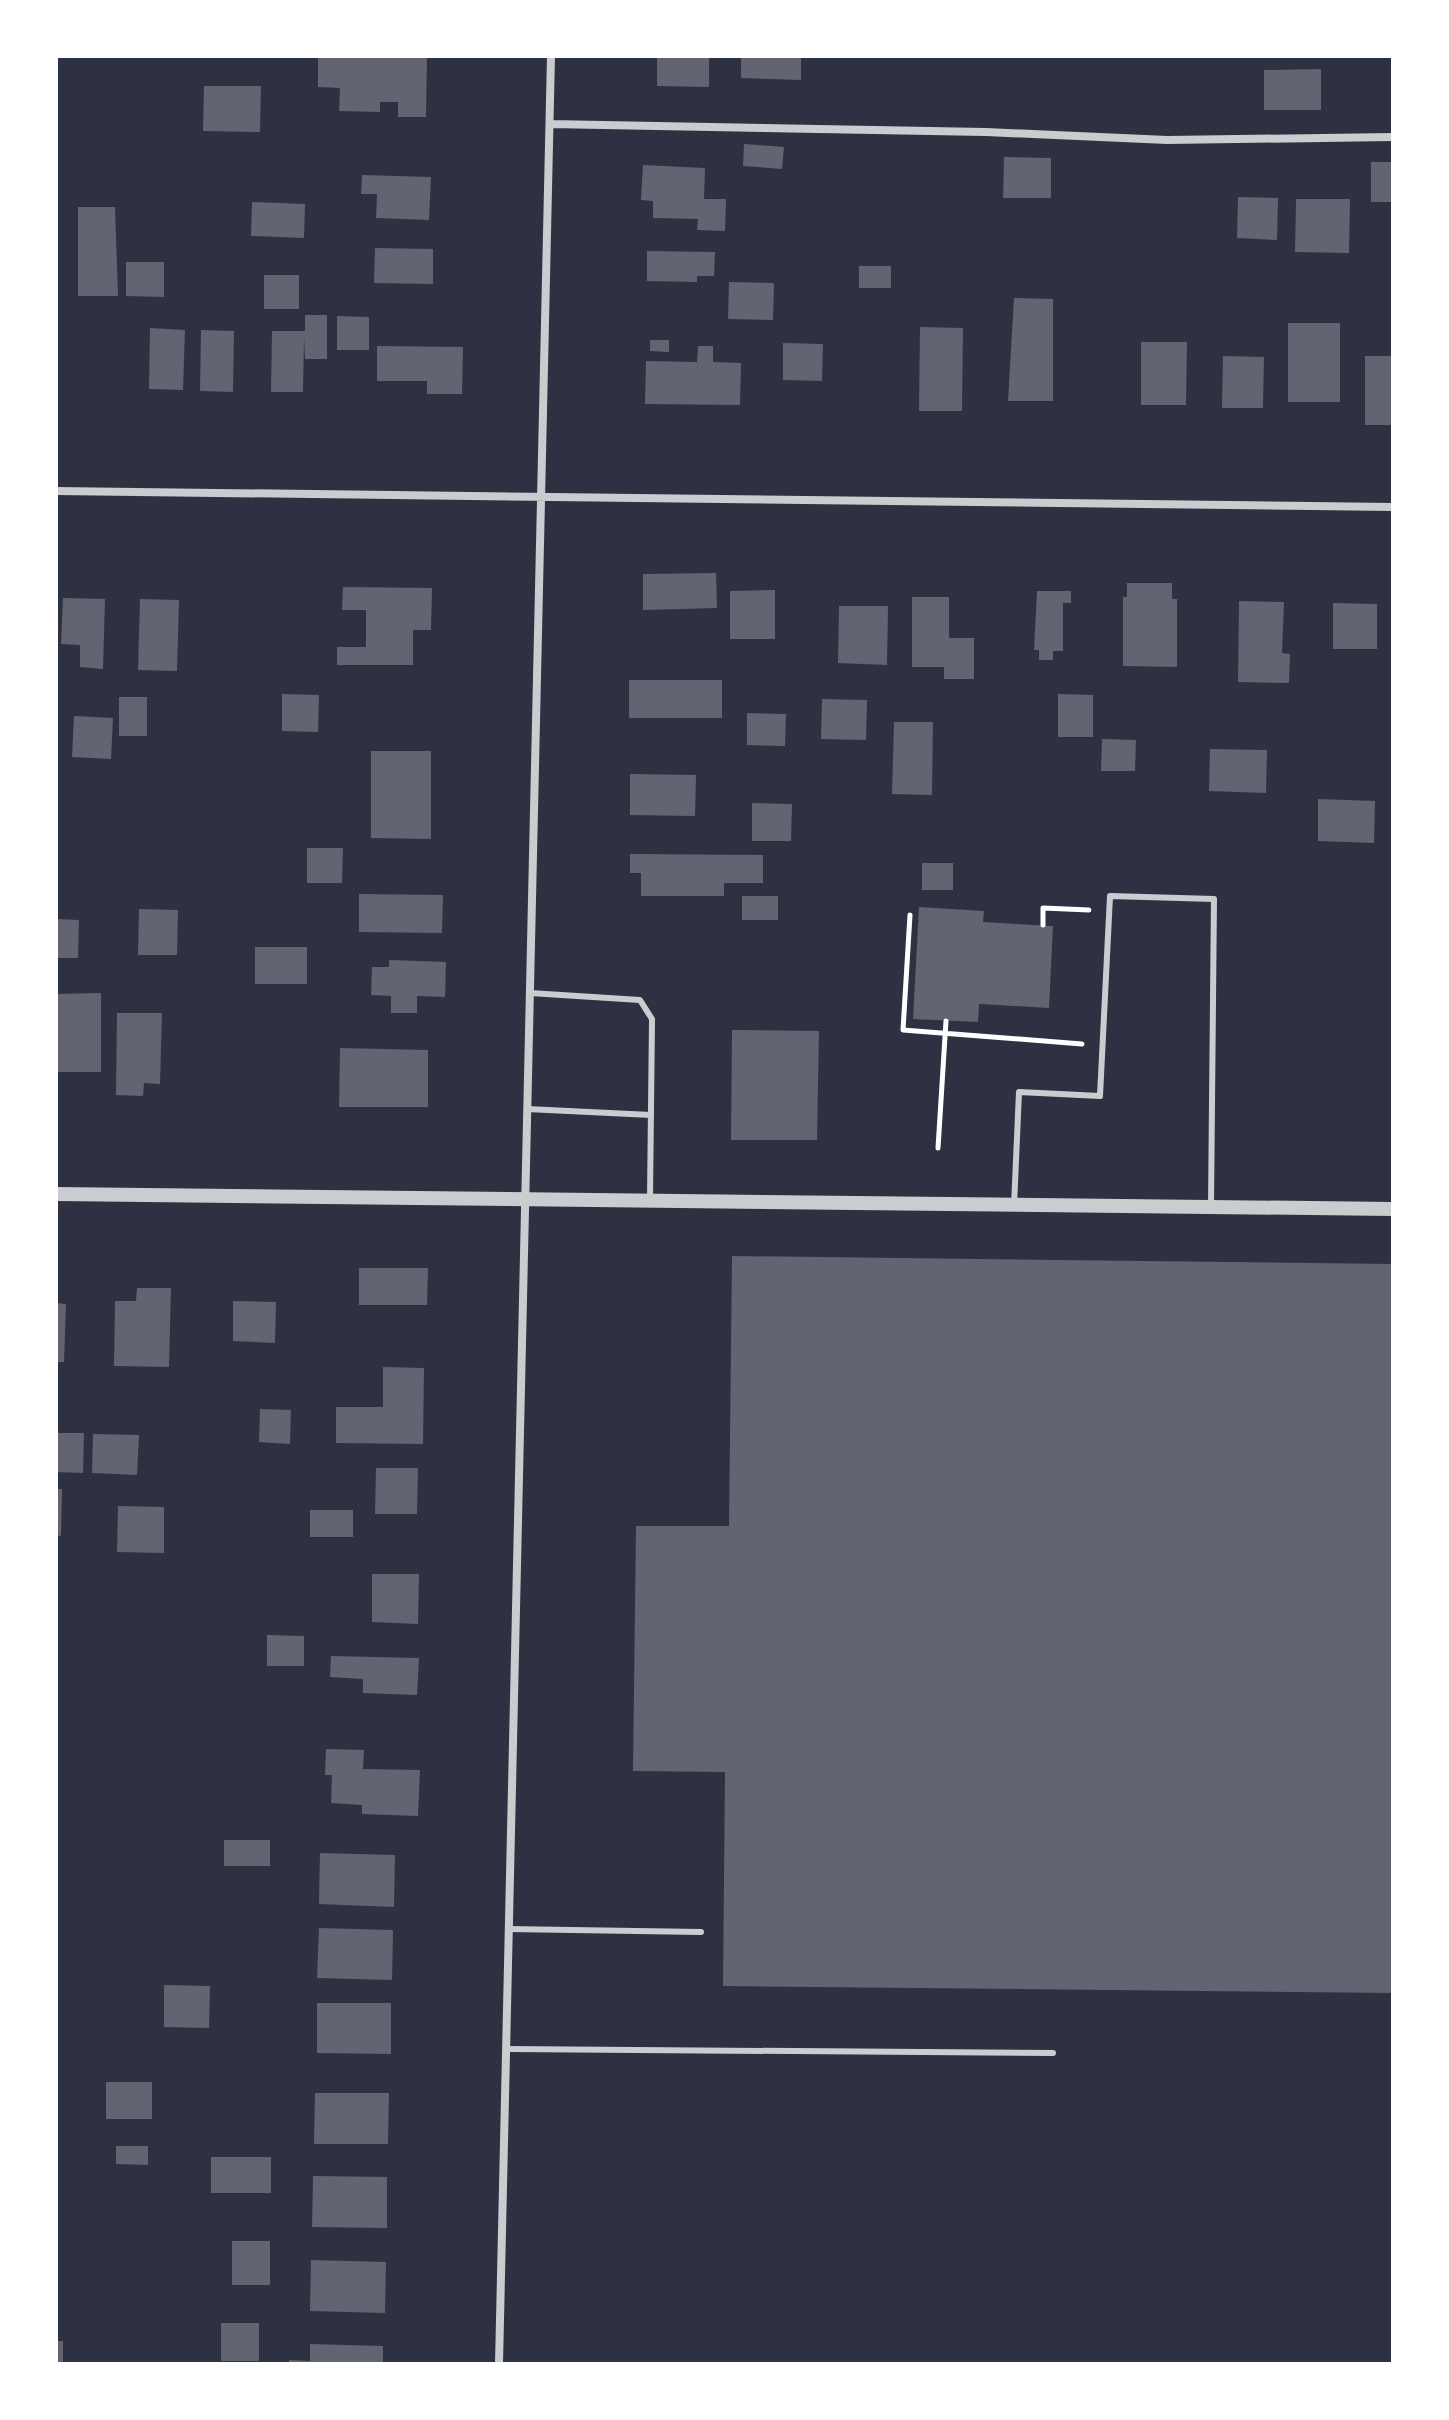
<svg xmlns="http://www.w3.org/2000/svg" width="1449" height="2420" viewBox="0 0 1449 2420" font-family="Overpass,sans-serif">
  <rect width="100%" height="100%" fill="#2d3142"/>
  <path fill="#626471" d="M 318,56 L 427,56 L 426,117 L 398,117 L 398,102 L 380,102 L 380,112 L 339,111 L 340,88 L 318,87 Z
    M 657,56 L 709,56 L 709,87 L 657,86 Z
    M 741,56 L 801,56 L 801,80 L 741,78 Z
    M 1321,69 L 1321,110 L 1264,110 L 1264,70 Z
    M 204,86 L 261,86 L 260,132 L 203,131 Z
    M 744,144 L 784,147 L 782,169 L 743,166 Z
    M 1004,157 L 1051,158 L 1051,198 L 1003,198 Z
    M 1371,162 L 1393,162 L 1393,202 L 1371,202 Z
    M 643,165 L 705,168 L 704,199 L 726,199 L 725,231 L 697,230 L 698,219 L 653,218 L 653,201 L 641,200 Z
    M 362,175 L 431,177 L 429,220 L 376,218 L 377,194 L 361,194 Z
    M 1238,197 L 1278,198 L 1277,240 L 1237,238 Z
    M 1296,199 L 1350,199 L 1349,253 L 1295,252 Z
    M 252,202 L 305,204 L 304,238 L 251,236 Z
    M 78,207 L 115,207 L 118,296 L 78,296 Z
    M 375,248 L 433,249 L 433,284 L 374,283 Z
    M 647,251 L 715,252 L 714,276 L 697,276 L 697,282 L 647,281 Z
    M 126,262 L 164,262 L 164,297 L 126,296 Z
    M 859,266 L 891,266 L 891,288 L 859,288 Z
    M 264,275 L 299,275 L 299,309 L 264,309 Z
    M 729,282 L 774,283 L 773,320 L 728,319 Z
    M 1014,298 L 1053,299 L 1053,401 L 1008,401 Z
    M 305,315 L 327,315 L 327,359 L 305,359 L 304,337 L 303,392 L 271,392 L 272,331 L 305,331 Z
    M 337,316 L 369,317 L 369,350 L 337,350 Z
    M 1288,323 L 1340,323 L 1340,402 L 1288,402 Z
    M 920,327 L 963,328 L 962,411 L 919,411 Z
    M 150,328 L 185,330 L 183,390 L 149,389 Z
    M 201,330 L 234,331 L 233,392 L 200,391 Z
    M 650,340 L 669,340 L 669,352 L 650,351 Z
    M 1141,342 L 1187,342 L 1186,405 L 1141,405 Z
    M 783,343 L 823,344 L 822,381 L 783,380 Z
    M 377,346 L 463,347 L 462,394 L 427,394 L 427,381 L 377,381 Z
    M 698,346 L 713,346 L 713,362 L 741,363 L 740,405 L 645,404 L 646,361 L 697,362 Z
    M 1223,356 L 1264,357 L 1263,408 L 1222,408 Z
    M 1365,356 L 1393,356 L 1393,425 L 1365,425 Z
    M 716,573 L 717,608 L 643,610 L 643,574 Z
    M 1127,583 L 1172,583 L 1172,599 L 1177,599 L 1177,667 L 1123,666 L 1123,597 L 1127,597 Z
    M 343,587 L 432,588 L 431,630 L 413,630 L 413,665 L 337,665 L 337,647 L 366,647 L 366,610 L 342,610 Z
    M 775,590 L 775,639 L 730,639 L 730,591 Z
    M 1037,591 L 1071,591 L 1071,603 L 1063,603 L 1063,651 L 1053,651 L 1053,660 L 1039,660 L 1039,650 L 1034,650 Z
    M 912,597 L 949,597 L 949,638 L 974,638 L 974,679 L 944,679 L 944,667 L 912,667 Z
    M 63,598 L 105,599 L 103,669 L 80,667 L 80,645 L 61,644 Z
    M 140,599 L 179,600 L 177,671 L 138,670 Z
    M 1239,601 L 1284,602 L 1282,653 L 1290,654 L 1289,683 L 1238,682 Z
    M 1333,603 L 1377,604 L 1377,649 L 1333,649 Z
    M 839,606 L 888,606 L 887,665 L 838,663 Z
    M 629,680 L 722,680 L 722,718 L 629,718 Z
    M 282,694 L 319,695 L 318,732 L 282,731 Z
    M 1058,694 L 1093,695 L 1093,737 L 1058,737 Z
    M 119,697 L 147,697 L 147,736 L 119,736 Z
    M 822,699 L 867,700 L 866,740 L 821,739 Z
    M 747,713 L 786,714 L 785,746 L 747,745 Z
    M 74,716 L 113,718 L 111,759 L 72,757 Z
    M 894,722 L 933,722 L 932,795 L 892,794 Z
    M 1102,739 L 1136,740 L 1135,771 L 1101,771 Z
    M 1210,749 L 1267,750 L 1266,793 L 1209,791 Z
    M 371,751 L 431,751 L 431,839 L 371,838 Z
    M 630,774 L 696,775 L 695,816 L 630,815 Z
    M 1318,799 L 1375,801 L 1374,843 L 1318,841 Z
    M 752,803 L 792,804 L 791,841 L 752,841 Z
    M 307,848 L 343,848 L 342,883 L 307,883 Z
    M 630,854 L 763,855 L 763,883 L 724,883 L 724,896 L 641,896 L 641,873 L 630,873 Z
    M 922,863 L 953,863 L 953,890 L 922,890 Z
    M 359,894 L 443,895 L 442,933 L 359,932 Z
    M 742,896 L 778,896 L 778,920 L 742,920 Z
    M 919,907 L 984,911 L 983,922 L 1053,926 L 1049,1008 L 979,1004 L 978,1022 L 913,1019 Z
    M 139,909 L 178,910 L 177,955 L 138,955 Z
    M 56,919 L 79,920 L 78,958 L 56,958 Z
    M 255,947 L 307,947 L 307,984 L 255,984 Z
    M 389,960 L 446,962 L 445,997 L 417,996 L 417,1013 L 391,1013 L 391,996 L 371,995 L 372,967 L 389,967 Z
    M 101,993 L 101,1072 L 56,1072 L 56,994 Z
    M 117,1013 L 162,1013 L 160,1084 L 144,1083 L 143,1096 L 116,1095 Z
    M 732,1030 L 819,1031 L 817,1140 L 731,1140 Z
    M 340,1048 L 428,1050 L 428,1107 L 339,1107 Z
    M 732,1256 L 1393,1264 L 1393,1993 L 723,1986 L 725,1772 L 633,1771 L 636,1526 L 729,1526 Z
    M 359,1268 L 428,1268 L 427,1305 L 359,1305 Z
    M 137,1288 L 171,1288 L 169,1367 L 114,1366 L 115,1301 L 136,1301 Z
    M 233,1301 L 276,1302 L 275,1343 L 233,1341 Z
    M 56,1303 L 66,1304 L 64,1362 L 56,1362 Z
    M 383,1367 L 424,1368 L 423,1444 L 336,1443 L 336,1407 L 383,1407 Z
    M 260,1409 L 291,1410 L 290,1444 L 259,1442 Z
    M 56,1433 L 84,1433 L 83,1473 L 56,1472 Z
    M 93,1434 L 139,1435 L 137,1475 L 92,1473 Z
    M 376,1468 L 418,1468 L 417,1514 L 375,1514 Z
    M 56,1489 L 62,1489 L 61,1536 L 56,1535 Z
    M 118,1506 L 164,1507 L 164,1553 L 117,1552 Z
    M 310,1510 L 353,1510 L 353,1537 L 310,1537 Z
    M 372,1574 L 419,1574 L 418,1624 L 372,1622 Z
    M 267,1635 L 304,1636 L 304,1666 L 267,1666 Z
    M 331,1656 L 419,1658 L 417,1695 L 363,1693 L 363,1679 L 330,1677 Z
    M 326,1749 L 364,1750 L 363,1769 L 420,1770 L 418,1816 L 362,1814 L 362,1805 L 331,1803 L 332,1775 L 325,1775 Z
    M 224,1840 L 270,1840 L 270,1866 L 224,1866 Z
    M 320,1853 L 395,1855 L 394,1907 L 319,1904 Z
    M 319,1928 L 393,1930 L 392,1980 L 317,1978 Z
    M 164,1985 L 210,1986 L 209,2028 L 164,2027 Z
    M 317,2003 L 391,2003 L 391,2054 L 317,2053 Z
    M 106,2082 L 152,2082 L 152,2119 L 106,2119 Z
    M 315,2093 L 389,2093 L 388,2144 L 314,2144 Z
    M 116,2146 L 148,2146 L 148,2165 L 116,2164 Z
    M 211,2157 L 271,2157 L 271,2193 L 211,2193 Z
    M 313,2176 L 387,2177 L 387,2228 L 312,2227 Z
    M 232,2241 L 270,2241 L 270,2285 L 232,2285 Z
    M 311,2260 L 386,2262 L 385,2313 L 310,2311 Z
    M 221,2323 L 259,2323 L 259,2361 L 221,2361 Z
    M 56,2341 L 63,2341 L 63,2364 L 56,2364 Z
    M 310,2344 L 383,2346 L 383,2364 L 289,2364 L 289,2360 L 310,2361 Z"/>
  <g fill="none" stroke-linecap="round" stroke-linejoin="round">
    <path stroke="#fff" stroke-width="5" d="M 910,915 L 903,1030 L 1082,1044
      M 1043,925 L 1043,908 L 1089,910
      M 938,1148 L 946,1021"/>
    <path stroke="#caccd0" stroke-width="6" d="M 530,993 L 640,1000 L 652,1019 L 650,1198
      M 527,1109 L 651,1115
      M 1014,1206 L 1019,1092 L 1100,1096 L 1110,896 L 1214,899 L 1211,1205
      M 508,1929 L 701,1932
      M 506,2049 L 1053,2053"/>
    <path stroke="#caccd0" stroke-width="8" d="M 550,124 L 986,132 L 1167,140 L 1393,137
      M 56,491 L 1393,507
      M 499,2364 L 551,56"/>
    <path stroke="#caccd0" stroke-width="14" d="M 56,1194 L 1393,1209"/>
  </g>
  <rect width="1449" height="2420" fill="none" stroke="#ffffff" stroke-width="116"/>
</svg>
